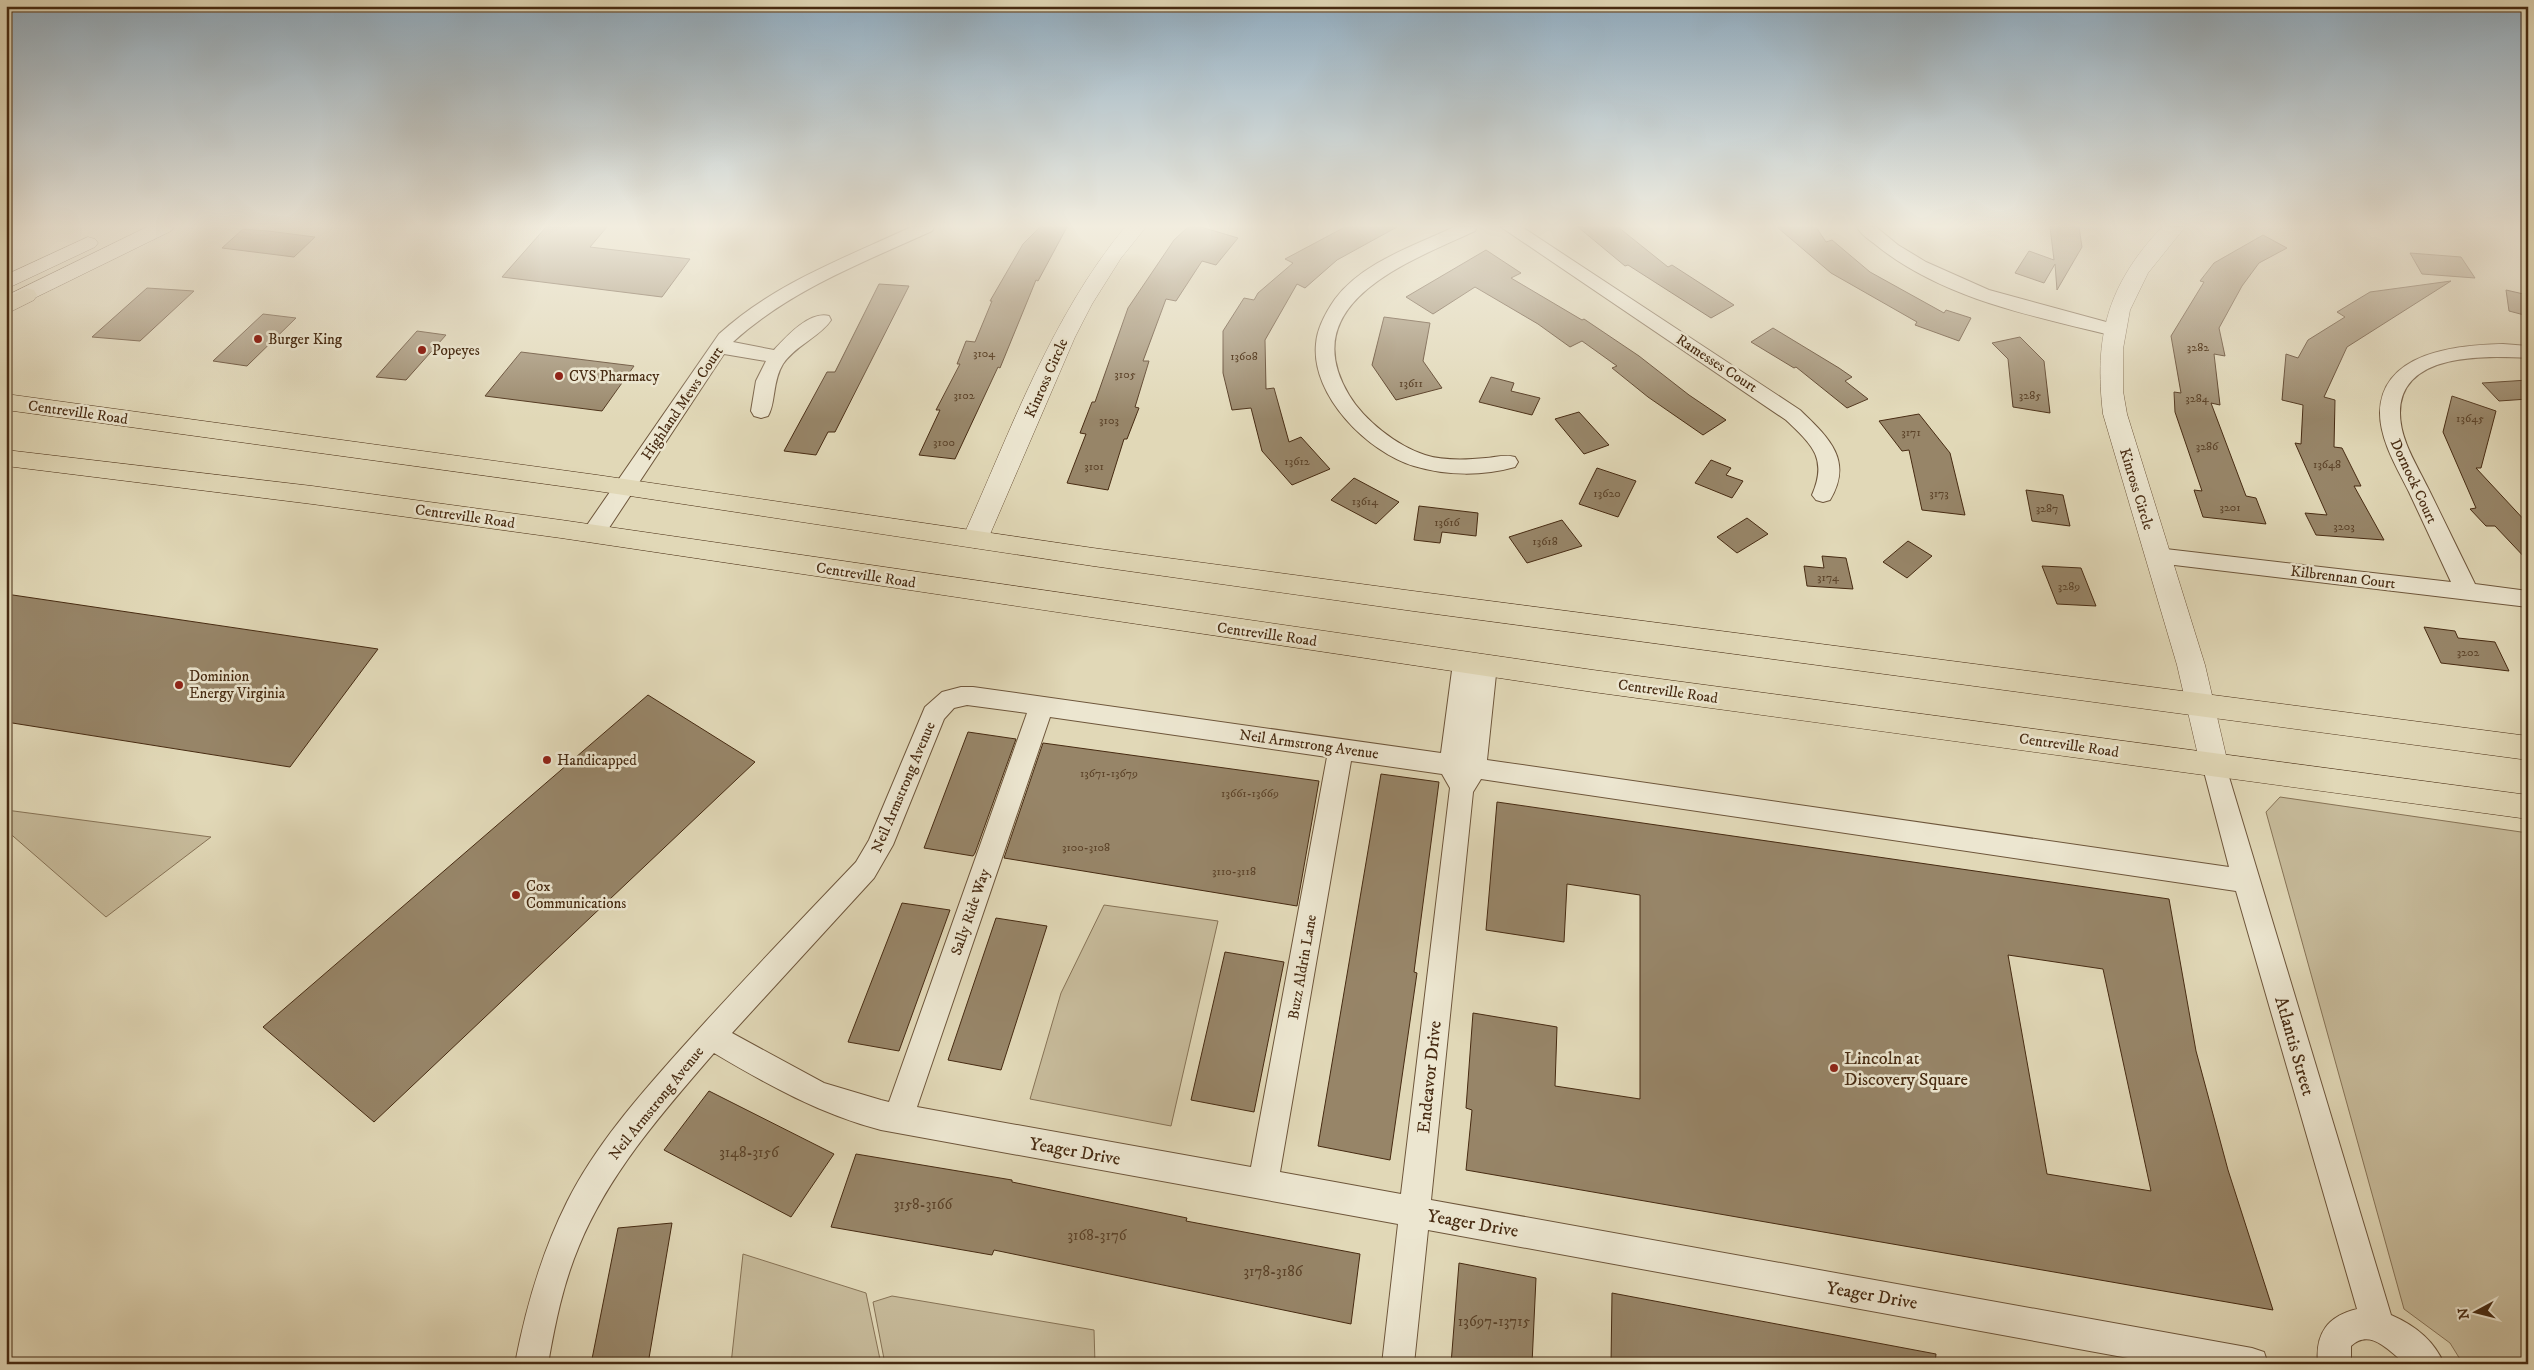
<svg xmlns="http://www.w3.org/2000/svg" width="2534" height="1370" viewBox="0 0 2534 1370" font-family="'IM FELL DW Pica',serif">
  <rect width="100%" height="100%" fill="#e1d8b7"/>
  <filter id="stains"><feTurbulence type="fractalNoise" baseFrequency=".004" numOctaves="4"/><feColorMatrix values="0 0 0 0 .2 0 0 0 0 .09 0 0 0 0 .02 0 0 0 .5 -.17"/></filter>
  <radialGradient id="worn" r=".72"><stop offset=".6" stop-color="#630" stop-opacity="0"/><stop offset="1" stop-color="#630" stop-opacity=".3"/></radialGradient>
  <path fill="#c7bb9b" stroke="#877356" d="M 2280,797 L 2528,833 L 2528,1364 L 2463,1364 L 2450,1343 L 2404,1309 L 2266,812 Z
    M 6,810 L 211,837 L 106,917 L 6,830 Z
    M 1104,905 L 1218,921 L 1171,1126 L 1030,1099 L 1061,993 Z
    M 743,1254 L 866,1293 L 881,1364 L 731,1364 Z
    M 892,1296 L 1094,1330 L 1095,1364 L 885,1364 L 873,1302 Z"/>
  <path fill="#978568" stroke="#472b12" fill-rule="evenodd" d="M 546,227 L 607,227 L 590,247 L 690,259 L 662,297 L 502,277 Z
    M 1040,227 L 1067,227 L 1038,281 L 1036,280 L 1000,368 L 998,367 L 955,459 L 919,455 L 940,410 L 936,410 L 960,364 L 957,364 L 966,341 L 975,342 L 992,301 L 990,301 L 1023,244 Z
    M 1188,227 L 1201,227 L 1238,238 L 1216,265 L 1202,261 L 1176,301 L 1166,299 L 1143,361 L 1149,361 L 1135,407 L 1139,408 L 1127,439 L 1124,439 L 1108,490 L 1067,483 L 1086,434 L 1080,433 L 1092,402 L 1095,402 L 1128,308 L 1174,240 Z
    M 1345,227 L 1397,227 L 1337,260 L 1305,288 L 1297,284 L 1265,340 L 1266,389 L 1274,388 L 1289,442 L 1301,437 L 1330,469 L 1292,485 L 1262,451 L 1251,408 L 1232,410 L 1223,373 L 1223,331 L 1244,298 L 1254,300 L 1258,293 L 1293,263 L 1285,259 Z
    M 1578,227 L 1618,227 L 1668,267 L 1672,265 L 1734,305 L 1711,318 L 1628,265 L 1625,266 Z
    M 1777,227 L 1816,227 L 1826,242 L 1832,240 L 1870,272 L 1944,313 L 1946,310 L 1971,318 L 1959,341 L 1915,325 L 1917,322 L 1831,273 Z
    M 2050,227 L 2079,227 L 2082,247 L 2057,290 L 2055,264 L 2044,283 L 2015,273 L 2029,251 L 2054,260 Z
    M 243,229 L 268,231 L 315,237 L 294,257 L 222,248 Z
    M 2263,235 L 2287,248 L 2259,263 L 2242,286 L 2219,328 L 2225,356 L 2214,354 L 2220,405 L 2211,403 L 2246,496 L 2256,498 L 2266,524 L 2203,517 L 2194,490 L 2202,491 L 2175,412 L 2174,392 L 2181,393 L 2171,336 L 2204,282 L 2200,281 L 2214,263 Z
    M 1486,250 L 1521,273 L 1511,278 L 1582,320 L 1584,319 L 1639,356 L 1689,395 L 1726,420 L 1703,435 L 1648,397 L 1612,368 L 1617,366 L 1582,341 L 1570,347 L 1538,324 L 1475,287 L 1433,314 L 1406,297 Z
    M 2410,253 L 2461,257 L 2475,278 L 2422,274 Z
    M 2451,281 L 2347,347 L 2324,397 L 2335,400 L 2334,447 L 2342,448 L 2361,486 L 2354,486 L 2384,540 L 2316,535 L 2305,513 L 2327,515 L 2295,443 L 2301,444 L 2303,405 L 2282,400 L 2286,354 L 2298,358 L 2308,340 L 2345,317 L 2337,312 L 2370,292 Z
    M 879,284 L 909,286 L 835,432 L 828,432 L 816,455 L 784,451 L 827,372 L 835,372 Z
    M 147,288 L 194,291 L 140,341 L 92,337 Z
    M 2506,290 L 2528,295 L 2528,316 L 2509,311 Z
    M 263,314 L 296,318 L 247,366 L 213,361 Z
    M 1384,317 L 1430,323 L 1423,361 L 1442,388 L 1396,400 L 1372,365 Z
    M 1773,328 L 1839,368 L 1852,377 L 1845,381 L 1868,399 L 1847,408 L 1796,367 L 1794,368 L 1751,342 Z
    M 417,331 L 446,335 L 406,380 L 376,377 Z
    M 2020,337 L 2044,361 L 2050,413 L 2013,407 L 2008,359 L 1992,343 Z
    M 521,352 L 634,366 L 602,411 L 485,396 Z
    M 1491,377 L 1514,383 L 1511,391 L 1540,398 L 1532,415 L 1479,402 Z
    M 2528,380 L 2528,399 L 2499,401 L 2482,383 Z
    M 2452,396 L 2496,411 L 2481,468 L 2476,468 L 2528,524 L 2528,561 L 2495,526 L 2486,526 L 2470,509 L 2476,508 L 2443,432 Z
    M 1579,412 L 1609,445 L 1584,454 L 1555,419 Z
    M 1919,414 L 1950,453 L 1965,515 L 1922,510 L 1909,450 L 1902,451 L 1879,421 Z
    M 1711,460 L 1731,468 L 1726,475 L 1743,481 L 1732,498 L 1695,483 Z
    M 1597,468 L 1636,481 L 1618,517 L 1579,504 Z
    M 1354,478 L 1399,502 L 1376,524 L 1331,500 Z
    M 2026,490 L 2063,495 L 2070,526 L 2032,521 Z
    M 1419,506 L 1478,513 L 1476,536 L 1442,532 L 1440,543 L 1414,540 Z
    M 1747,518 L 1768,534 L 1737,553 L 1717,537 Z
    M 1562,520 L 1582,546 L 1527,563 L 1509,537 Z
    M 1908,541 L 1932,556 L 1907,578 L 1883,562 Z
    M 1822,556 L 1846,558 L 1853,589 L 1807,586 L 1804,566 L 1824,568 Z
    M 2042,566 L 2081,568 L 2096,606 L 2057,604 Z
    M 6,594 L 378,649 L 290,767 L 6,722 Z
    M 2424,627 L 2455,631 L 2458,638 L 2495,642 L 2509,671 L 2441,663 Z
    M 648,695 L 755,762 L 374,1122 L 263,1027 Z
    M 968,732 L 1016,739 L 975,853 L 973,856 L 924,848 Z
    M 1043,743 L 1319,781 L 1297,906 L 1004,858 Z
    M 1381,774 L 1439,782 L 1414,972 L 1417,973 L 1390,1160 L 1318,1146 Z
    M 1497,802 L 2169,899 L 2196,1051 L 2228,1170 L 2273,1310 L 1466,1170 L 1472,1110 L 1466,1108 L 1473,1013 L 1557,1027 L 1555,1086 L 1640,1099 L 1640,895 L 1567,884 L 1564,942 L 1486,930 ZM 2008,955 L 2103,969 L 2151,1191 L 2047,1174 Z
    M 902,903 L 950,910 L 899,1051 L 848,1042 Z
    M 996,918 L 1047,926 L 1001,1070 L 948,1060 Z
    M 1225,952 L 1284,962 L 1254,1112 L 1191,1100 Z
    M 709,1091 L 834,1154 L 791,1217 L 664,1150 Z
    M 856,1154 L 1012,1180 L 1012,1182 L 1187,1218 L 1186,1221 L 1360,1254 L 1351,1324 L 994,1250 L 992,1255 L 831,1227 Z
    M 672,1223 L 648,1364 L 591,1364 L 618,1228 Z
    M 1459,1263 L 1536,1278 L 1532,1364 L 1451,1364 Z
    M 1612,1293 L 1936,1354 L 1935,1364 L 1611,1364 Z"/>
  <g fill="none" stroke-linecap="round" stroke-linejoin="round">
    <g stroke="#6e563b" stroke-width="2">
      <path id="minor" d="M 911,227 L 934,227 L 932,231 C 862,263 790,290 733,342 L 774,350 C 786,337 809,311 829,316 L 831,320 C 821,336 796,345 783,364 C 772,382 776,403 768,416 L 761,418 L 754,416 L 751,411 L 756,381 L 766,361 L 724,354 L 601,540 L 593,542 L 585,540 L 582,534 L 585,528 L 719,334 C 775,283 843,259 911,227 Z
        M 1454,227 L 1477,227 L 1475,231 C 1411,261 1293,302 1349,395 C 1364,420 1397,446 1425,455 C 1444,461 1466,460 1486,458 C 1496,457 1505,454 1515,457 L 1518,462 L 1515,467 C 1483,476 1447,476 1414,466 C 1368,452 1311,396 1316,344 C 1317,328 1326,312 1335,299 C 1363,262 1414,246 1454,227 Z
        M 1501,227 L 1522,227 L 1800,410 C 1828,437 1854,460 1830,500 L 1823,502 L 1816,500 L 1812,495 C 1828,458 1812,445 1786,420 Z
        M 1857,227 L 1876,227 L 1898,245 L 1926,262 L 1989,290 L 2121,326 L 2123,330 L 2121,334 L 2114,336 C 2033,316 1943,299 1876,245 C 1870,240 1861,235 1857,227 Z
        M 2503,344 L 2528,346 L 2528,358 C 2486,356 2400,352 2400,413 C 2400,440 2417,465 2428,488 C 2444,520 2459,552 2475,584 L 2528,591 L 2528,607 L 2149,562 L 2146,556 L 2149,550 L 2157,548 L 2451,582 C 2437,552 2423,522 2409,492 C 2397,468 2380,440 2380,413 C 2381,352 2457,345 2503,344 Z
        M 1465,654 L 1473,657 L 1476,661 L 1485,656 L 1493,659 L 1497,665 L 1487,760 L 2229,867 L 2202,764 L 2205,757 L 2214,754 L 2223,757 L 2391,1315 C 2414,1325 2434,1340 2444,1364 C 2433,1364 2420,1366 2409,1364 C 2396,1362 2374,1324 2351,1346 L 2351,1364 L 2318,1364 C 2315,1333 2328,1316 2357,1309 L 2236,891 L 1481,779 L 1473,792 L 1431,1200 L 2252,1348 L 2264,1352 L 2268,1364 L 2161,1364 L 1428,1230 L 1414,1364 L 1382,1364 L 1398,1224 L 881,1130 C 820,1114 768,1085 714,1053 C 663,1112 609,1173 579,1246 C 563,1284 555,1324 548,1364 L 515,1364 C 526,1307 541,1254 567,1202 C 595,1146 638,1097 680,1050 C 737,986 797,924 856,862 L 869,840 L 925,707 L 942,692 L 961,687 L 973,687 L 1441,753 L 1453,663 L 1457,657 ZM 967,705 L 1027,713 L 889,1102 L 881,1100 L 824,1083 L 732,1033 L 874,878 L 893,845 L 944,719 L 954,708 ZM 1050,717 L 1327,757 L 1251,1167 L 917,1107 ZM 1351,761 L 1442,774 L 1450,788 L 1401,1194 L 1280,1172 Z"/>
    </g>
    <g stroke="#6e563b" stroke-width="1">
      <path id="tertiary" d="M 1125,227 L 1146,227 L 1121,258 L 1092,304 L 1075,337 L 988,539 L 984,545 L 975,548 L 966,545 L 962,539 C 1010,433 1050,318 1125,227 Z
        M 2185,227 L 2148,273 L 2130,310 L 2123,349 L 2123,391 L 2127,414 L 2205,665 L 2228,764 L 2224,772 L 2214,776 L 2204,772 L 2200,764 L 2177,665 L 2103,414 C 2094,337 2107,285 2162,227 Z"/>
    </g>
    <g stroke="#472b12" stroke-width="1">
      <path id="secondary" d="M 147,227 L 174,227 L 171,231 L 6,312 L 6,296 Z
        M 88,237 L 95,239 L 98,243 L 95,247 L 6,289 L 6,275 Z"/>
    </g>
    <g stroke="#472b12" stroke-width="1">
      <path id="primary" d="M 26,288 L 34,290 L 37,295 L 34,300 L 6,314 L 6,298 Z
        M 6,394 L 597,475 L 1093,548 L 1413,591 L 2528,736 L 2528,760 L 1413,611 L 1093,566 L 597,491 L 6,410 Z
        M 6,450 L 312,486 L 561,520 L 1593,670 L 2528,795 L 2528,819 L 1593,692 L 561,538 L 312,504 L 6,466 Z"/>
    </g>
    <use href="#minor" fill="#ece6d0" fill-rule="evenodd"/>
    <use href="#tertiary" fill="#ece6d0" fill-rule="evenodd"/>
    <use href="#secondary" fill="#ece6d0" fill-rule="evenodd"/>
    <use href="#primary" fill="#e1d8b7" fill-rule="evenodd"/>
  </g>
  <linearGradient id="sky" x2="0" y2="1"><stop stop-color="#90abbe"/><stop offset="0.54" stop-color="#f2eddf"/><stop offset="1" stop-color="#f2eddf" stop-opacity="0"/></linearGradient>
  <rect width="2534" height="419" fill="url(#sky)"/>
  <g fill="#8f2418" stroke="#ece6d0" stroke-width="2">
    <circle cx="258" cy="339" r="5"/>
    <circle cx="422" cy="350" r="5"/>
    <circle cx="559" cy="376" r="5"/>
    <circle cx="179" cy="685" r="5"/>
    <circle cx="547" cy="760" r="5"/>
    <circle cx="516" cy="895" r="5"/>
    <circle cx="1834" cy="1068" r="5"/>
  </g>
  <g text-anchor="middle" stroke-width="5" stroke-linejoin="round" paint-order="stroke">
    <g font-size="12" fill="#5b4228">
      <text x="2198" y="351">3282</text>
      <text x="984" y="357">3104</text>
      <text x="1244" y="360">13608</text>
      <text x="1125" y="378">3105</text>
      <text x="1411" y="387">13611</text>
      <text x="964" y="399">3102</text>
      <text x="2030" y="399">3285</text>
      <text x="2197" y="402">3284</text>
      <text x="2470" y="422">13645</text>
      <text x="1109" y="424">3103</text>
      <text x="1911" y="436">3171</text>
      <text x="944" y="446">3100</text>
      <text x="2207" y="450">3286</text>
      <text x="1297" y="465">13612</text>
      <text x="2327" y="468">13648</text>
      <text x="1094" y="470">3101</text>
      <text x="1607" y="497">13620</text>
      <text x="1939" y="497">3173</text>
      <text x="1365" y="505">13614</text>
      <text x="2230" y="511">3201</text>
      <text x="2047" y="512">3287</text>
      <text x="1447" y="526">13616</text>
      <text x="2344" y="530">3203</text>
      <text x="1545" y="545">13618</text>
      <text x="1828" y="581">3174</text>
      <text x="2069" y="590">3289</text>
      <text x="2468" y="656">3202</text>
      <text x="1109" y="777">13671-13679</text>
      <text x="1250" y="797">13661-13669</text>
      <text x="1086" y="851">3100-3108</text>
      <text x="1234" y="875">3110-3118</text>
    </g>
    <g font-size="15" fill="#472b12" stroke="#ece6d0" text-anchor="start">
      <text x="268" y="344">Burger King</text>
      <text x="432" y="355">Popeyes</text>
      <text x="569" y="381">CVS Pharmacy</text>
      <text x="189" y="681">Dominion<tspan x="189" dy="17">Energy Virginia</tspan></text>
      <text x="557" y="765">Handicapped</text>
      <text x="526" y="891">Cox<tspan x="526" dy="17">Communications</tspan></text>
    </g>
    <g font-size="15" fill="#472b12" stroke="#ece6d0">
      <text transform="translate(1717 363) rotate(33)" y="5">Ramesses Court</text>
      <text transform="translate(1046 378) rotate(-66)" y="5">Kinross Circle</text>
      <text transform="translate(682 403) rotate(-56)" y="5">Highland Mews Court</text>
      <text transform="translate(78 412) rotate(8)" y="5">Centreville Road</text>
      <text transform="translate(2414 481) rotate(65)" y="5">Dornock Court</text>
      <text transform="translate(2137 489) rotate(73)" y="5">Kinross Circle</text>
      <text transform="translate(465 516) rotate(8)" y="5">Centreville Road</text>
      <text transform="translate(866 575) rotate(9)" y="5">Centreville Road</text>
      <text transform="translate(2343 577) rotate(7)" y="5">Kilbrennan Court</text>
      <text transform="translate(1267 634) rotate(8)" y="5">Centreville Road</text>
      <text transform="translate(1668 691) rotate(8)" y="5">Centreville Road</text>
      <text transform="translate(1309 744) rotate(8)" y="5">Neil Armstrong Avenue</text>
      <text transform="translate(2069 745) rotate(8)" y="5">Centreville Road</text>
      <text transform="translate(903 787) rotate(-67)" y="5">Neil Armstrong Avenue</text>
      <text transform="translate(970 912) rotate(-71)" y="5">Sally Ride Way</text>
      <text transform="translate(1302 967) rotate(-80)" y="5">Buzz Aldrin Lane</text>
      <text transform="translate(656 1103) rotate(-51)" y="5">Neil Armstrong Avenue</text>
    </g>
    <g font-size="15" fill="#5b4228">
      <text x="749" y="1157">3148-3156</text>
      <text x="923" y="1209">3158-3166</text>
      <text x="1097" y="1240">3168-3176</text>
      <text x="1273" y="1276">3178-3186</text>
      <text x="1494" y="1326">13697-13715</text>
    </g>
    <g font-size="18" fill="#472b12" stroke="#ece6d0">
      <text transform="translate(2295 1046) rotate(74)" y="6">Atlantis Street</text>
      <text transform="translate(1429 1077) rotate(-84)" y="6">Endeavor Drive</text>
      <text transform="translate(1075 1151) rotate(10)" y="6">Yeager Drive</text>
      <text transform="translate(1473 1223) rotate(10)" y="6">Yeager Drive</text>
      <text transform="translate(1872 1295) rotate(10)" y="6">Yeager Drive</text>
    </g>
    <g font-size="18" fill="#472b12" stroke="#ece6d0" text-anchor="start">
      <text x="1844" y="1064">Lincoln at<tspan x="1844" dy="21">Discovery Square</tspan></text>
    </g>
  </g>
  <rect width="2534" height="1370" fill="none" stroke="#e1d8b7" stroke-width="25"/>
  <rect x="8" y="8" width="2519" height="1355" fill="none" stroke="#472b12" stroke-width="2.5"/>
  <rect x="12" y="12" width="2509" height="1345" fill="none" stroke="#472b12"/>
  <g transform="translate(2476 1312) rotate(263)" stroke="#ece6d0" stroke-width="4" paint-order="stroke">
  <path d="M0-4L9 19L0 12L-9 19Z" fill="#472b12"/>
  <text y="-8" font-size="14" font-weight="bold" text-anchor="middle" fill="#472b12">N</text>
  </g>
  <rect width="100%" height="100%" filter="url(#stains)"/>
  <rect width="100%" height="100%" fill="url(#worn)"/>
</svg>
